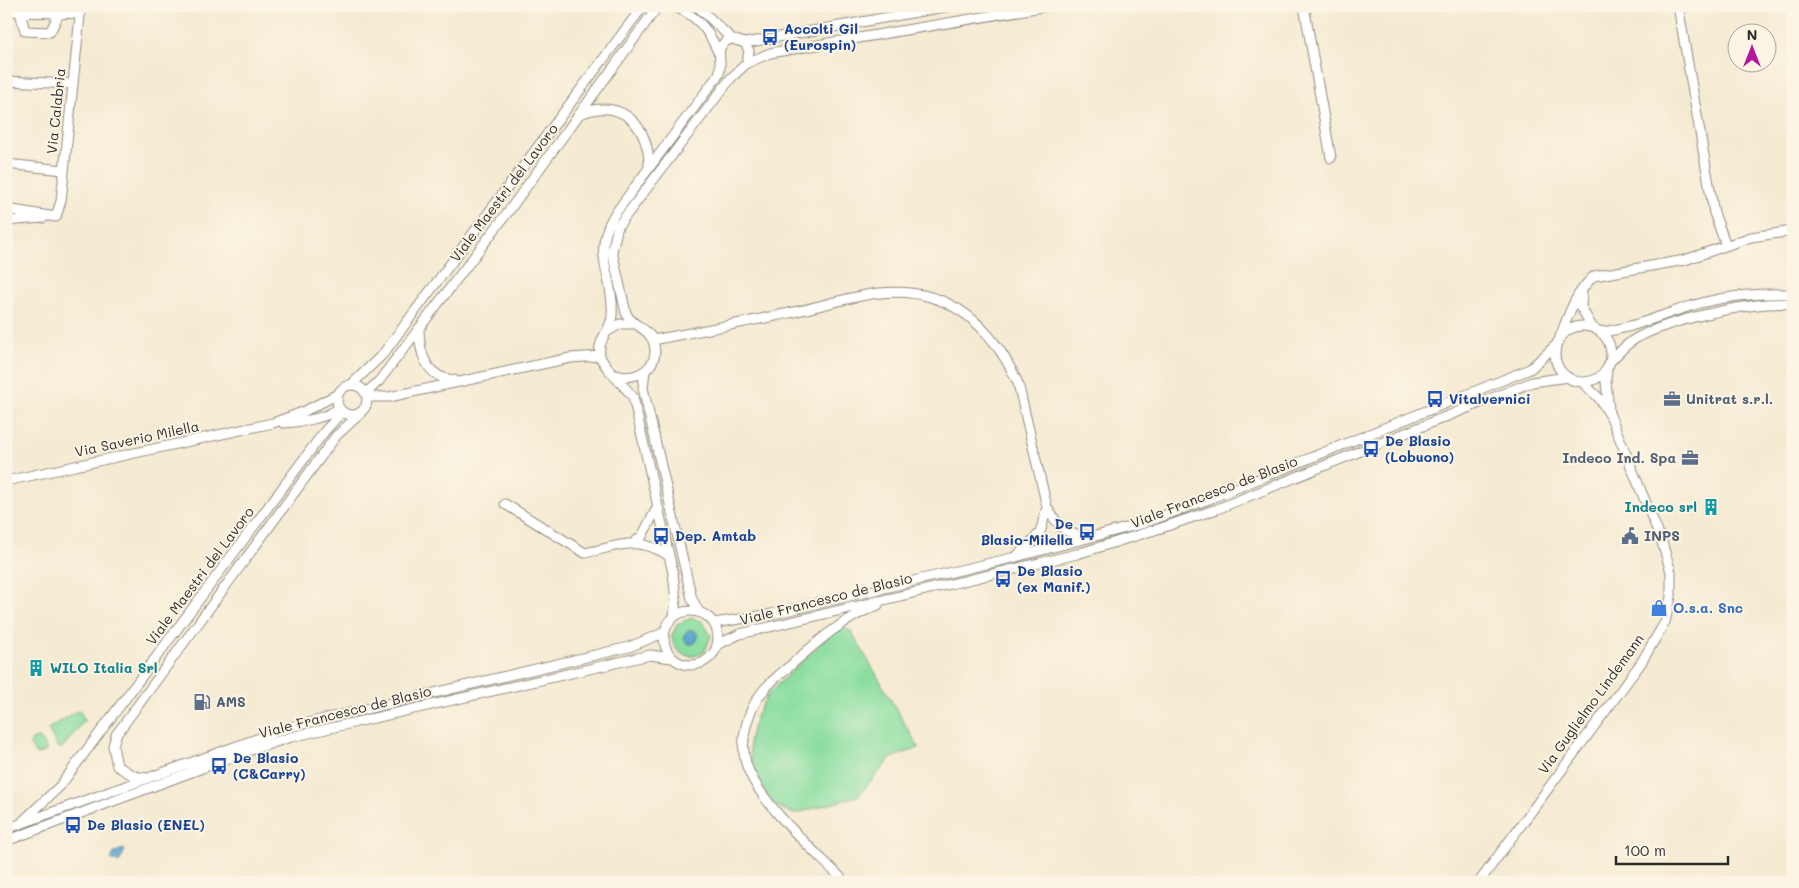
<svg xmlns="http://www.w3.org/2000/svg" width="1799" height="888" viewBox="0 0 1799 888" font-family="Mali,sans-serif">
  <rect width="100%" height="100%" fill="#fcf5e5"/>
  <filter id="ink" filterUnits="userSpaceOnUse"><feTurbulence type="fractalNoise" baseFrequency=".02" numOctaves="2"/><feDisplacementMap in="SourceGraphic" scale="10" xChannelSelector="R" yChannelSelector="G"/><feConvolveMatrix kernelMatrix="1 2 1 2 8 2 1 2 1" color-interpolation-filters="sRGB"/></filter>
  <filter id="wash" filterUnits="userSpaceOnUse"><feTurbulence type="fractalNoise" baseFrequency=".0096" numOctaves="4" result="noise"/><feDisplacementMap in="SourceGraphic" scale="20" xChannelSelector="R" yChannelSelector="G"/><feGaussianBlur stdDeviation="1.12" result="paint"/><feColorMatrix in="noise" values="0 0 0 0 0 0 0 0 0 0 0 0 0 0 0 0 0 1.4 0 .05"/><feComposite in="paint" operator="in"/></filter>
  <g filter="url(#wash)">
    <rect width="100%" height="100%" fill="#f5ead2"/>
    <path fill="#8bdea0" stroke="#5b8466" d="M 692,618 L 703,622 L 711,636 L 705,651 C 691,662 672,654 672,635 L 678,623 Z
      M 844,628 L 851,631 L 919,748 L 891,758 L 858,796 L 794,814 L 777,806 L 763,789 L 751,759 L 749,740 L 757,714 L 768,694 L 821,643 L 838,629 Z
      M 79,710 L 85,720 L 62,748 L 58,748 L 48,729 Z
      M 40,738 L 47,751 L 36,755 L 30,744 L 33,739 Z"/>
    <path fill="#52a3cd" stroke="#3e677c" d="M684 637a7 7 0 1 1 14 0a7 7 0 1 1-14 0Z
      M 122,849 L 125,850 L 119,863 L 111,859 L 114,853 Z"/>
  </g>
  <g filter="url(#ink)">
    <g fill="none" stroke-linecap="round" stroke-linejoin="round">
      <g stroke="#908a7e" stroke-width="11">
        <path id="minor" d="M 672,6 C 696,14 708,29 718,52
          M 697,6 L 732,39
          M 1304,6 L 1331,158
          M 1678,6 L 1714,213 L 1726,245
          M 6,11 L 80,14
          M 20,12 L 25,31 L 50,32 L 59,14
          M 745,43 L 950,6
          M 6,81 L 73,84
          M 580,114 C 621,97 650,125 649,168
          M 6,164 L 64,170
          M 6,209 L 56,217
          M 56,217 L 61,201 L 81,6
          M 6,221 L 43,218
          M 1582,291 L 1581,307 L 1592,327
          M1555 354a28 28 0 1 1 56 0a28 28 0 1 1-56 0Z
          M 419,328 C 419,352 426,378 454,380
          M 608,331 L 620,324 L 635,324
          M 1601,332 C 1637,328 1669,311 1705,302 C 1734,295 1763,293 1793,294
          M 1560,337 C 1569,314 1575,293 1594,276 L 1685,260 L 1751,237 L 1793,231
          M 653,340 C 700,331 747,322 794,312 C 822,306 851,296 880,293 C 948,286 991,324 1018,383 L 1047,507 C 1057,525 1066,536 1088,536
          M 1609,363 C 1617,354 1625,345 1635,339 C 1670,319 1753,301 1793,304
          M 1607,369 L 1606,382 L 1609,410
          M 645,371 L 643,388 L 692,599 L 699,612
          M 616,375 C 637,382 662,366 653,341 C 648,327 631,326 626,313 L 612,251 L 618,226 L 731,78 L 747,63 L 770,53 L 1048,6
          M337 400a15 15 0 1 1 30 0a15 15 0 1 1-30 0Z
          M 351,385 L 383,354 L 643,6
          M 366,393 L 379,381 L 508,212 L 658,6
          M 367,397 L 389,397 L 570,358 L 600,356
          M 283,423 C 301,422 325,419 339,408
          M 6,481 L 273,423 L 303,412 L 338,394
          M 505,504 L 585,553 C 619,546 638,535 669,556
          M 635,542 L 642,536 L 658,506
          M 1017,556 L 1040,533 L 1047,507
          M664 638a27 27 0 1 1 54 0a27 27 0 1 1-54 0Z
          M 674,616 L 676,600 L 673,573 L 633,397 C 624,385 602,366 600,355 C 597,340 611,330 612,316 C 615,275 590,256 614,215 L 719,74 C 724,60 711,45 732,39 L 745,43 L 749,51 L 747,63
          M 714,623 L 772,614 L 1016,557 L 1141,524 L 1209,499 L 1530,369 L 1556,345
          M 717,645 L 740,634 L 1077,554 L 1161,528 L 1217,509 L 1532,382 L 1568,377
          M 146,778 L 134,776 L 117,766 L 113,746 L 116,735 L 336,436 L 360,414
          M 23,821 L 60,786 L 324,432 L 342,412
          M 6,829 L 290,727 L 629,647 L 663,633
          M 6,841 L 248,751 L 291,737 L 650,655 L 672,658
          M 845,882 C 816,852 757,802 746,763 C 739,740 748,709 763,691 C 771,681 781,673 791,665 C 818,641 844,618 878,605
          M 1479,882 L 1641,663 L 1665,622 L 1671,597 L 1671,572 L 1662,542 L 1610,415 L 1599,398 L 1582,382"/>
      </g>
      <use href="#minor" stroke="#fff" stroke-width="9"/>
    </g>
  </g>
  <defs>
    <g id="bus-bare" transform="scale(1.35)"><path d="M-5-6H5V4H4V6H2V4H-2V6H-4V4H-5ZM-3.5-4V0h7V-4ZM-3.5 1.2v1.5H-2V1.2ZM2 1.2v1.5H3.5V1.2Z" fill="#1a4fb4" stroke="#fcf5e5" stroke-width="2.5" paint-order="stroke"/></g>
    <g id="office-bare" transform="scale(1.35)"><path d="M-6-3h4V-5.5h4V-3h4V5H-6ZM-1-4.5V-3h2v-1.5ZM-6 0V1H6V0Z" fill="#5c6f8a" stroke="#fcf5e5" stroke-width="2.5" paint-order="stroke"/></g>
    <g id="building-bare" transform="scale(1.35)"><path d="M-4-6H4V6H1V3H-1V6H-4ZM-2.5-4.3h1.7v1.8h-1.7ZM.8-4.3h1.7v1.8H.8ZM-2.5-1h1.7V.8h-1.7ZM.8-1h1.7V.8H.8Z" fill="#0f9aa8" stroke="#fcf5e5" stroke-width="2.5" paint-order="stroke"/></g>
    <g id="civic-bare" transform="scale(1.35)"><path d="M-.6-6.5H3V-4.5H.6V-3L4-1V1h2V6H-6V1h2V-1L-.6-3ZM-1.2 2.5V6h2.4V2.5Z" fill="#5c6f8a" stroke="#fcf5e5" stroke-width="2.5" paint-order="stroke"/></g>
    <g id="shop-bare" transform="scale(1.35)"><path d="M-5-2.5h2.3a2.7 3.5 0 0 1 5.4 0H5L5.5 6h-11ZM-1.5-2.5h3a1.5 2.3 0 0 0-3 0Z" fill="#3f7fe0" stroke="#fcf5e5" stroke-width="2.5" paint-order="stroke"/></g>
    <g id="fuel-bare" transform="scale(1.35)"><path d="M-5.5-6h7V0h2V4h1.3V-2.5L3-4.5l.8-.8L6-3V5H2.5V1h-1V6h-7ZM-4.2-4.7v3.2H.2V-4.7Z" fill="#5c6f8a" stroke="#fcf5e5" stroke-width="2.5" paint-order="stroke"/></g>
  </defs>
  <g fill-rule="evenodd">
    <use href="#bus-bare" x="770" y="37"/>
    <use href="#bus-bare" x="1435" y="399"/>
    <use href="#office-bare" x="1672" y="399"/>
    <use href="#bus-bare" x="1371" y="449"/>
    <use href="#office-bare" x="1690" y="458"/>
    <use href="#building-bare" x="1711" y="507"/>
    <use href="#bus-bare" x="1087" y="532"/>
    <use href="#bus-bare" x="661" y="536"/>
    <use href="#civic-bare" x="1630" y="536"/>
    <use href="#bus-bare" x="1003" y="579"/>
    <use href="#shop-bare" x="1659" y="608"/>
    <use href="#building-bare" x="36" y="668"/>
    <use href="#fuel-bare" x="202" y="702"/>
    <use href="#bus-bare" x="219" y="766"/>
    <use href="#bus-bare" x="73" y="825"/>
  </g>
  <g text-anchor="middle" stroke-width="4" stroke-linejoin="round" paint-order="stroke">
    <g font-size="14" font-weight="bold" fill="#164399" stroke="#fcf5e5" text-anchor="start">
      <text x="784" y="34">Accolti Gil<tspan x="784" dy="16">(Eurospin)</tspan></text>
      <text x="1449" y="404">Vitalvernici</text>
      <text x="1385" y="446">De Blasio<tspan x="1385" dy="16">(Lobuono)</tspan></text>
      <text x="1073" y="529" text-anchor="end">De<tspan x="1073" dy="16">Blasio-Milella</tspan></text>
      <text x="675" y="541">Dep. Amtab</text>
      <text x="1017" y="576">De Blasio<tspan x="1017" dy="16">(ex Manif.)</tspan></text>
      <text x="233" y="763">De Blasio<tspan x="233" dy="16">(C&amp;Carry)</tspan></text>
      <text x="87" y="830">De Blasio (ENEL)</text>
    </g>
    <g font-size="14" fill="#2b2b2b" stroke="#fcf5e5">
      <text transform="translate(56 111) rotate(-84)" y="5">Via Calabria</text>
      <text transform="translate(504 193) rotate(-53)" y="5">Viale Maestri del Lavoro</text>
      <text transform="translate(137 439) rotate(-12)" y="5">Via Saverio Milella</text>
      <text transform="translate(1214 492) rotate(-21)" y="5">Viale Francesco de Blasio</text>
      <text transform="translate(200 576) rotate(-53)" y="5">Viale Maestri del Lavoro</text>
      <text transform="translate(826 599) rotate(-14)" y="5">Viale Francesco de Blasio</text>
      <text transform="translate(1591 704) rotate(-54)" y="5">Via Guglielmo Lindemann</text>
      <text transform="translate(345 712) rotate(-14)" y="5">Viale Francesco de Blasio</text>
    </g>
    <g font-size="14" font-weight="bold" fill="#4e5e75" stroke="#fcf5e5" text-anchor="start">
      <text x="1686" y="404">Unitrat s.r.l.</text>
      <text x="1676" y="463" text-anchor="end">Indeco Ind. Spa</text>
      <text x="1644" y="541">INPS</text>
      <text x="216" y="707">AMS</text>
    </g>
    <g font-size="14" font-weight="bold" fill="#0d838f" stroke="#fcf5e5" text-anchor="end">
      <text x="1697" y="512">Indeco srl</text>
      <text x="50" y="673" text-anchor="start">WILO Italia Srl</text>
    </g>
    <g font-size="14" font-weight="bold" fill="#366cbe" stroke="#fcf5e5" text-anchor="start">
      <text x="1673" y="613">O.s.a. Snc</text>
    </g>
  </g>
  <rect width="1799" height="888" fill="none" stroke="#fcf5e5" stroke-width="25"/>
  <g transform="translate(1752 48)"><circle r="24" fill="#fcf5e5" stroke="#a8a49b"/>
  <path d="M0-4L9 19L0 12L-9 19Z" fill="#b5179e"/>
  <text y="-8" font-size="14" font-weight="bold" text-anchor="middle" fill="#2b2b2b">N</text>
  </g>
  <path d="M1616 856v8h112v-8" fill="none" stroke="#2b2b2b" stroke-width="2.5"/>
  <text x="1624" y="856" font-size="15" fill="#2b2b2b" stroke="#fcf5e5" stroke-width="4" paint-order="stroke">100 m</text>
</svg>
